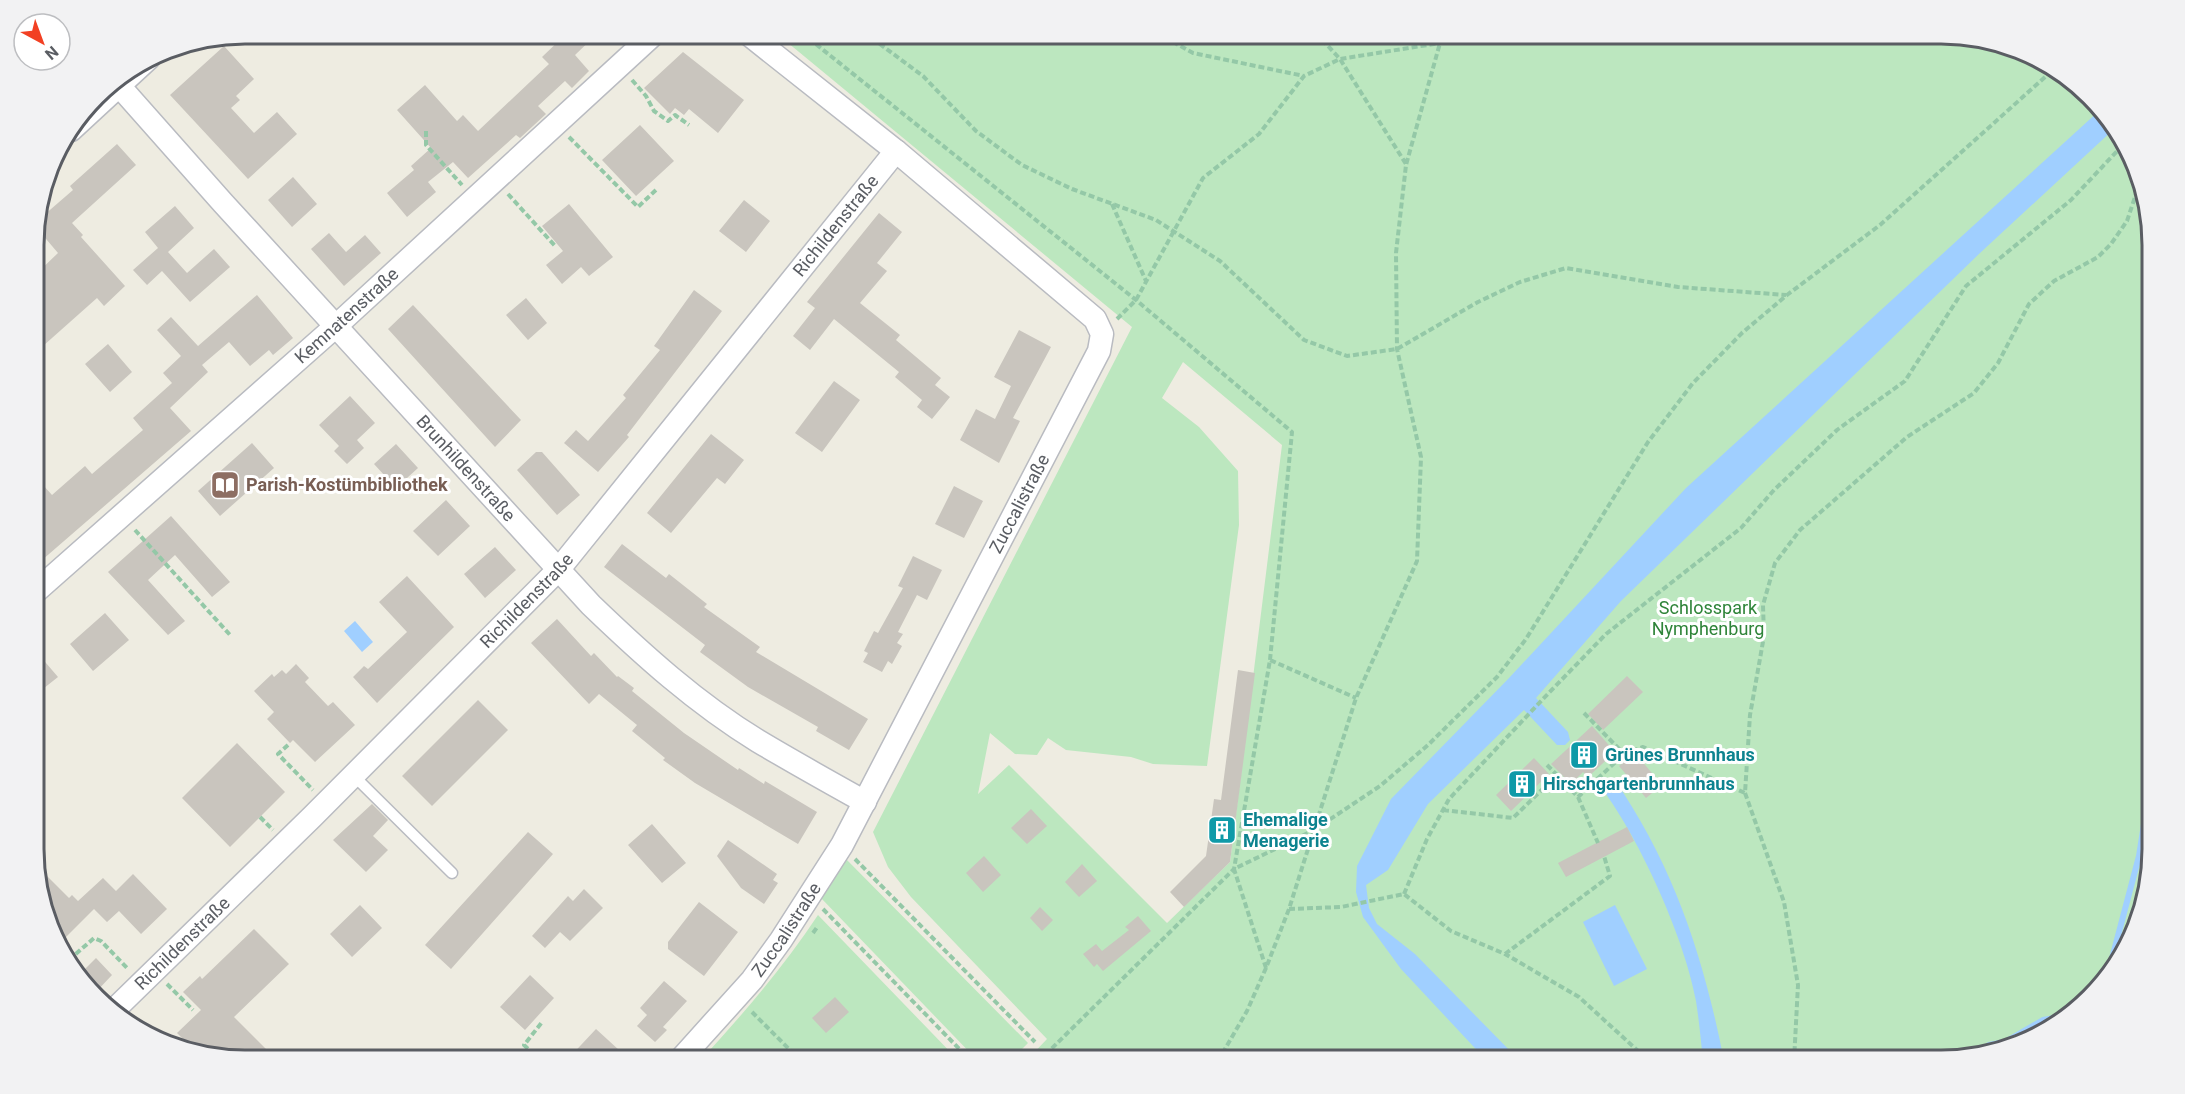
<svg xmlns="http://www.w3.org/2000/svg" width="2185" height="1094" viewBox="0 0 2185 1094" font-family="Roboto,sans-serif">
  <rect width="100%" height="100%" fill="#eeece1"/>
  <path fill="#bce7bf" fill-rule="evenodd" d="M 776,33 L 1940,33 L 2034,55 L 2108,116 L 2150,218 L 2152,849 L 2130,943 L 2058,1025 L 1954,1061 L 1026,1061 L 1047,1039 L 911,897 L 888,867 L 873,832 L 1132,327 ZM 1183,362 L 1282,445 L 1230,862 L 1167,923 L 1009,765 L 978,794 L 990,733 L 1015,754 L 1037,755 L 1048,738 L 1066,750 L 1131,757 L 1153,764 L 1207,766 L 1239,525 L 1238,471 L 1199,427 L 1162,398 Z
    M 845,858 L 1028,1043 L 1010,1061 L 978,1061 L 821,898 Z
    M 818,915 L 959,1061 L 700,1061 C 743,1014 783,968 818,915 Z"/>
  <path fill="#a0cfff" d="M 2100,110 L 2108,116 L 2114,129 L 1980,253 L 1621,601 L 1536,698 L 1568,732 L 1570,740 L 1565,745 L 1557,745 L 1524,710 L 1428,804 L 1388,870 L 1366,885 L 1369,908 L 1377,924 L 1415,954 L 1520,1061 L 1487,1061 L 1401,969 L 1363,917 L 1356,892 L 1357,866 L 1391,799 L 1509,678 L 1686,488 Z
    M 355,621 L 373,642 L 362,652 L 344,631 Z
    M 1614,779 C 1674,866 1704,958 1724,1061 L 1703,1061 C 1701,1041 1699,1020 1696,1001 C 1685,939 1640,840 1603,790 Z
    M 1615,905 L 1647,969 L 1614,986 L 1583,922 Z"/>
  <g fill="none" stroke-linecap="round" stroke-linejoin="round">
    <path stroke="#a0cfff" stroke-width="6" d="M 2151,511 L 2148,538 L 2151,553
      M 2110,966 L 2139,856 L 2150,786 L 2152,753
      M 1974,1054 L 1989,1045 L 2005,1042 L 2043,1020 L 2066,1016"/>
  </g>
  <path fill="#c9c5be" d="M 567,33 L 598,33 L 575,55 L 589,71 L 572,88 L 565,81 L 538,106 L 546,114 L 520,138 L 516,135 L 468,178 L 453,162 L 428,182 L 436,192 L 407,217 L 387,193 L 414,170 L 411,166 L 431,148 L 397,110 L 425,85 L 457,121 L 463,115 L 478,131 L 549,64 L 542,57 Z
    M 224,46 L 254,79 L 236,96 L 240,100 L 231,108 L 254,133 L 277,112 L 297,134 L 248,179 L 170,95 Z
    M 683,52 L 744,100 L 718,133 L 689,109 L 684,115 L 675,108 L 670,114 L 644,88 Z
    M 640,125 L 674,161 L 636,196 L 602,160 Z
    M 117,144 L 136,165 L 72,223 L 83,235 L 81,237 L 125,286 L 104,306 L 97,298 L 34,354 L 34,276 L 58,253 L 35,226 L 36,222 L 73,190 L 70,186 Z
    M 293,177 L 317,204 L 292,227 L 268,200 Z
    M 744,200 L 770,221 L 746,252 L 719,231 Z
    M 569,204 L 613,257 L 589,276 L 581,267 L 562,284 L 546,265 L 563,251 L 542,226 Z
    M 175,206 L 194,228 L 168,252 L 187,273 L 214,249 L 230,267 L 190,302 L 162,271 L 147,285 L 133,270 L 158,248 L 145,232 Z
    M 879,213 L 902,232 L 877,263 L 887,271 L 860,303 L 900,335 L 896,340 L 941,378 L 935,385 L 950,397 L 932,419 L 917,407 L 922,400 L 895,377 L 899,372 L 834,319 L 810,350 L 793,336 L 815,308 L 807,302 Z
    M 329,233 L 346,252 L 365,235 L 381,253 L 344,286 L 311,249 Z
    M 694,290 L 722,311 L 627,435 L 629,437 L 598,472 L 564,443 L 576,430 L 588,441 L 626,398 L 623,395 L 660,350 L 654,346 Z
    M 257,295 L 293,338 L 273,355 L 269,350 L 250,366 L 229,342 L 202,365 L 208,372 L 170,408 L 191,431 L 34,567 L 34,475 L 52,495 L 85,466 L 92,474 L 143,430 L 133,418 L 172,383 L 163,373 L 181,356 L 157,330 L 171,317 L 198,346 Z
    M 526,298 L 547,323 L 528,340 L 506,315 Z
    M 413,305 L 521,420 L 495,447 L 388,329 Z
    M 1019,330 L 1051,347 L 1013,418 L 1020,421 L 999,463 L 960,440 L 976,409 L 995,419 L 1011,386 L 994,377 Z
    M 108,344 L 132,372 L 110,392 L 85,364 Z
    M 834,381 L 860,400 L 822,452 L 795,433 Z
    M 350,396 L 375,423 L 357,440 L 364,448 L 347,464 L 334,451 L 339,446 L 319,425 Z
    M 711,434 L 744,460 L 725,484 L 717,478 L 671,533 L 647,513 Z
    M 252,443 L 274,468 L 220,516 L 198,491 Z
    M 396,444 L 418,468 L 396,488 L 374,464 Z
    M 536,452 L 542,452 L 580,495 L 557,515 L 517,470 Z
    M 954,486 L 983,501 L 964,538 L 935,524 Z
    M 446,500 L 470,526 L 438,556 L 413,531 Z
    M 171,516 L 230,582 L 212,597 L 175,555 L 148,580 L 185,621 L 168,635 L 108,572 Z
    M 622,544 L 666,578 L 669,574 L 707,604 L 704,607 L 760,647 L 756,652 L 868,719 L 849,750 L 816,731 L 818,727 L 748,687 L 700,652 L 705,645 L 604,567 Z
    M 495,547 L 516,570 L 485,598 L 464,574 Z
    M 913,556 L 942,570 L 927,600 L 917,595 L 898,632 L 903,634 L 897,643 L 902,646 L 892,664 L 888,661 L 882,672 L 863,662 L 868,653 L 864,651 L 874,631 L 878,633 L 903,588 L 898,586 Z
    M 407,576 L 454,627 L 377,703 L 353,677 L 364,666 L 368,669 L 407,632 L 379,602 Z
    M 105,613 L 129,640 L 93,671 L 70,644 Z
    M 557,619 L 591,656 L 594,653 L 617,677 L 618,676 L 634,688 L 632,691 L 684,733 L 738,770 L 739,768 L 764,784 L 765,781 L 817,812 L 798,844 L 695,783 L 663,760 L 665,758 L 632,731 L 637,725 L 599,694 L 589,704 L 531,643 Z
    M 34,649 L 58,677 L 34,696 Z
    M 296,664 L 309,678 L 305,682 L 328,706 L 333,702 L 355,725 L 315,762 L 293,740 L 290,743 L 267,719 L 274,712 L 254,691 L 272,674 L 274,677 L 282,670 L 286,674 Z
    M 1238,670 L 1255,673 L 1230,862 L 1184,907 L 1170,892 L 1206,856 L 1214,799 L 1221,800 Z
    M 1627,676 L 1643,692 L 1603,730 L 1588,714 Z
    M 478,700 L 508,730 L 432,806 L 402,776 Z
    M 1592,726 L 1615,752 L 1588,777 L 1583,772 L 1571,784 L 1551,764 Z
    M 237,743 L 285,792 L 230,847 L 182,798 Z
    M 1635,753 L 1662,785 L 1646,798 L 1619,766 Z
    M 1534,758 L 1549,774 L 1511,811 L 1496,795 Z
    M 372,804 L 388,820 L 373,836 L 388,850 L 366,872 L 333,840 Z
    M 1031,809 L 1047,826 L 1027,844 L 1011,828 Z
    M 652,824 L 686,863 L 662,883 L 628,845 Z
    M 1627,827 L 1634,841 L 1566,877 L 1558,863 Z
    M 528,832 L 553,854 L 451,969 L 425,945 Z
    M 728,840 L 777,874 L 773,880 L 778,883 L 764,904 L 741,888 L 717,856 Z
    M 984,856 L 1001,875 L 983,892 L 966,873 Z
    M 35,864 L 69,898 L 72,895 L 78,901 L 103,878 L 116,891 L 133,874 L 167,909 L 141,934 L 119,911 L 107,922 L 94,909 L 62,941 L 35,877 Z
    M 1082,864 L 1097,881 L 1079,897 L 1065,882 Z
    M 584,889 L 603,908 L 570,941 L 560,932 L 545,948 L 532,936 L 568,896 L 573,901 Z
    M 699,902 L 738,932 L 704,976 L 668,949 L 668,942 Z
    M 360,905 L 382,928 L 352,957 L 330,934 Z
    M 1040,907 L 1053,920 L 1042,931 L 1030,918 Z
    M 1138,916 L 1151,931 L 1103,971 L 1097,964 L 1094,967 L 1083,954 L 1096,944 L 1102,951 L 1129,930 L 1125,927 Z
    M 254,929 L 289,964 L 234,1017 L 278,1061 L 245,1061 L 193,1049 L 177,1033 L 201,1010 L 183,992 L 200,976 L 202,979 Z
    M 96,958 L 112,975 L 95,993 L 78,976 Z
    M 530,975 L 554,998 L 525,1030 L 500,1007 Z
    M 664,981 L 687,1001 L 663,1027 L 667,1030 L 655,1042 L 637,1026 L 647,1015 L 640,1008 Z
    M 835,997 L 849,1012 L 826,1033 L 812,1018 Z
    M 596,1029 L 631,1061 L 566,1061 Z"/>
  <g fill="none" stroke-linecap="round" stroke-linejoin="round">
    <g stroke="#b9bbc1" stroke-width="13">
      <path id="lane" d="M 354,776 L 452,873"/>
    </g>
    <g stroke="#b9bbc1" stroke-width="25">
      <g id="street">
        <path id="s1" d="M 114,80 L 223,203 L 591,605 C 643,655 696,703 758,741 C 793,762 829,782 865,802"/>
        <path d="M 71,130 L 149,58"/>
        <path id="s2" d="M 34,593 L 336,326 L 655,33"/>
        <path id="s3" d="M 115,1009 L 312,817 L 559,569 L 896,151"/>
        <path id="s4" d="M 679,1061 L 752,980 L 781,940 L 842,845 L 1099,351 L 1102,334 L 1095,319 L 896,151 L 747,33"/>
      </g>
    </g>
    <path stroke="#94c8a7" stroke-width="4" stroke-dasharray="6 3" stroke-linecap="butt" d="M 802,33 L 1136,300 L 1292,432 L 1270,660
      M 865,33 L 923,76 L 976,131 L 1022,165 L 1072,189 L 1156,220 L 1220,261 L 1304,340 L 1347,356 L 1397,349 L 1478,302 L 1520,282 L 1566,268 L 1678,287 L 1786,295
      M 1157,33 L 1193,53 L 1304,76
      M 1316,33 L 1340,59 L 1406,164
      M 632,80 L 646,96 L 654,111 L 668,121 L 675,115 L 689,125
      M 2099,108 L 2110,119
      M 426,131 L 426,145 L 462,185
      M 569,137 L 638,207 L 658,188
      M 508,194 L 556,247
      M 1112,204 L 1146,281
      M 1117,319 L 1136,300 L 1203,178 L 1259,134 L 1304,76 L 1340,59 L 1440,43
      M 135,530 L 231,636
      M 1584,713 L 1624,754
      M 288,745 L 278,754 L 313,790
      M 1547,765 L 1557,775
      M 1578,797 L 1598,843
      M 1443,810 L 1513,818 L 1557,775 L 1578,797 L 1624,754 L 1643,747 L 1745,793
      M 260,817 L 273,830
      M 855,859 L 1035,1042
      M 2147,873 L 2152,843
      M 1404,894 L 1427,839 L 1449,799 L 1542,700 L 1606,634 L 1741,528 L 1774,490 L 1837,430 L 1905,381 L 1966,286 L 2071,200 L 2121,147
      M 823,909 L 971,1061
      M 1289,909 L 1341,907 L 1404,894 L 1451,931 L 1505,954 L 1579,997 L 1649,1061
      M 813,933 L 818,926
      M 2128,946 L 2141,898
      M 1505,954 L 1610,876 L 1604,856
      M 69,960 L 94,938 L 101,941 L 128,969
      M 1266,968 L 1234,869 L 1314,830 L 1356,698 L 1417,561 L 1421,457 L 1397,349 L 1396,253 L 1406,165 L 1440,43 L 1445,33
      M 167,984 L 193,1010
      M 752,1012 L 801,1061
      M 1225,1052 L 1233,1061
      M 541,1061 L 524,1045 L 543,1021
      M 1039,1061 L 1234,869 L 1270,660 L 1356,698
      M 1218,1061 L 1247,1011 L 1266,968 L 1289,909 L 1314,830 L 1380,786 L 1428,745 L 1497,677 L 1526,639 L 1648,442 L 1693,383 L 1742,333 L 1787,295 L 1880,225 L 2053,70
      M 1794,1061 L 1798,985 L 1784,902 L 1745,793 L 1750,715 L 1764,636 L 1763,605 L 1775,563 L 1800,530 L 1907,437 L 1974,393 L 1998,363 L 2029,304 L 2054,281 L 2098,257 L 2111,244 L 2127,221 L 2138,188"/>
    <use href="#lane" stroke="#fff" stroke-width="10"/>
    <use href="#street" stroke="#fff" stroke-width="22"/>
  </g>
  <defs>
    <g id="library-square" transform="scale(1.5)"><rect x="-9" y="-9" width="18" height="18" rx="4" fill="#8d6e63" stroke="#fff"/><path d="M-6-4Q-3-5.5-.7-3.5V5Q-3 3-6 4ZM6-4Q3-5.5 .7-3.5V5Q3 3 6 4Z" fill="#fff"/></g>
    <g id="building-square" transform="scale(1.5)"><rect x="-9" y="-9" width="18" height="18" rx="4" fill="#0f9aa8" stroke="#fff"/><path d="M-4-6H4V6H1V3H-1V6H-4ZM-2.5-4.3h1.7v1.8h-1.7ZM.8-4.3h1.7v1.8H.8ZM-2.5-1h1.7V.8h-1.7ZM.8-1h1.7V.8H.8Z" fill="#fff"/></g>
  </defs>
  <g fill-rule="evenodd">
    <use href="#library-square" x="225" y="485"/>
    <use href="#building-square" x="1584" y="755"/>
    <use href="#building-square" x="1522" y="784"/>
    <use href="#building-square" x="1222" y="830"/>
  </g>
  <g text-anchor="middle" stroke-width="6" stroke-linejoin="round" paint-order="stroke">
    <g font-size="18" fill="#5a5d63" stroke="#fff">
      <text dy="6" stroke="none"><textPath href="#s3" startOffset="1066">Richildenstraße</textPath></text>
      <text dy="6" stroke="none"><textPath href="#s2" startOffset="418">Kemnatenstraße</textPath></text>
      <text dy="6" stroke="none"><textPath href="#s1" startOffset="524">Brunhildenstraße</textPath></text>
      <text dy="6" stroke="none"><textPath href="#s4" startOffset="656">Zuccalistraße</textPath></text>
      <text dy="6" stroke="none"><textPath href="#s3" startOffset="580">Richildenstraße</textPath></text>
      <text dy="6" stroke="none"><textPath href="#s4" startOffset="170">Zuccalistraße</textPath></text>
      <text dy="6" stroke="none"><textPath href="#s3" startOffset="94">Richildenstraße</textPath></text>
    </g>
    <g font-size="18" font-weight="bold" fill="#785e54" stroke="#fff" text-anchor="start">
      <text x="246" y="491">Parish-Kostümbibliothek</text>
    </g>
    <g font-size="18" fill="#2f8439" stroke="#fff">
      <text x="1708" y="614">Schlosspark<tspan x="1708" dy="21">Nymphenburg</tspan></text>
    </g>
    <g font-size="18" font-weight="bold" fill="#0d838f" stroke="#fff" text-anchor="start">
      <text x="1605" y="761">Grünes Brunnhaus</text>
      <text x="1543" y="790">Hirschgartenbrunnhaus</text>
      <text x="1243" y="826">Ehemalige<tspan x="1243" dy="21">Menagerie</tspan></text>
    </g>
  </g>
  <path d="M0 0H2185V1094H0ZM245 44H1941A201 201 0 0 1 2142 245V849A201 201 0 0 1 1941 1050H245A201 201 0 0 1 44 849V245A201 201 0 0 1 245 44Z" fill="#f2f2f3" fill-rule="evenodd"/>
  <path fill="none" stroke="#5a5d63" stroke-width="3" d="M245 44H1941A201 201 0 0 1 2142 245V849A201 201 0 0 1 1941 1050H245A201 201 0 0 1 44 849V245A201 201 0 0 1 245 44Z"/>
  <g transform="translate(42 42) rotate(139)"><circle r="28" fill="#ffffff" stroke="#bdbec1" stroke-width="1.5"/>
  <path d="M0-4.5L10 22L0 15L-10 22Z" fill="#f24023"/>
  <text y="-9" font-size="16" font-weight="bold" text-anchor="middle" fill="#5a5d63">N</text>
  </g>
</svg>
